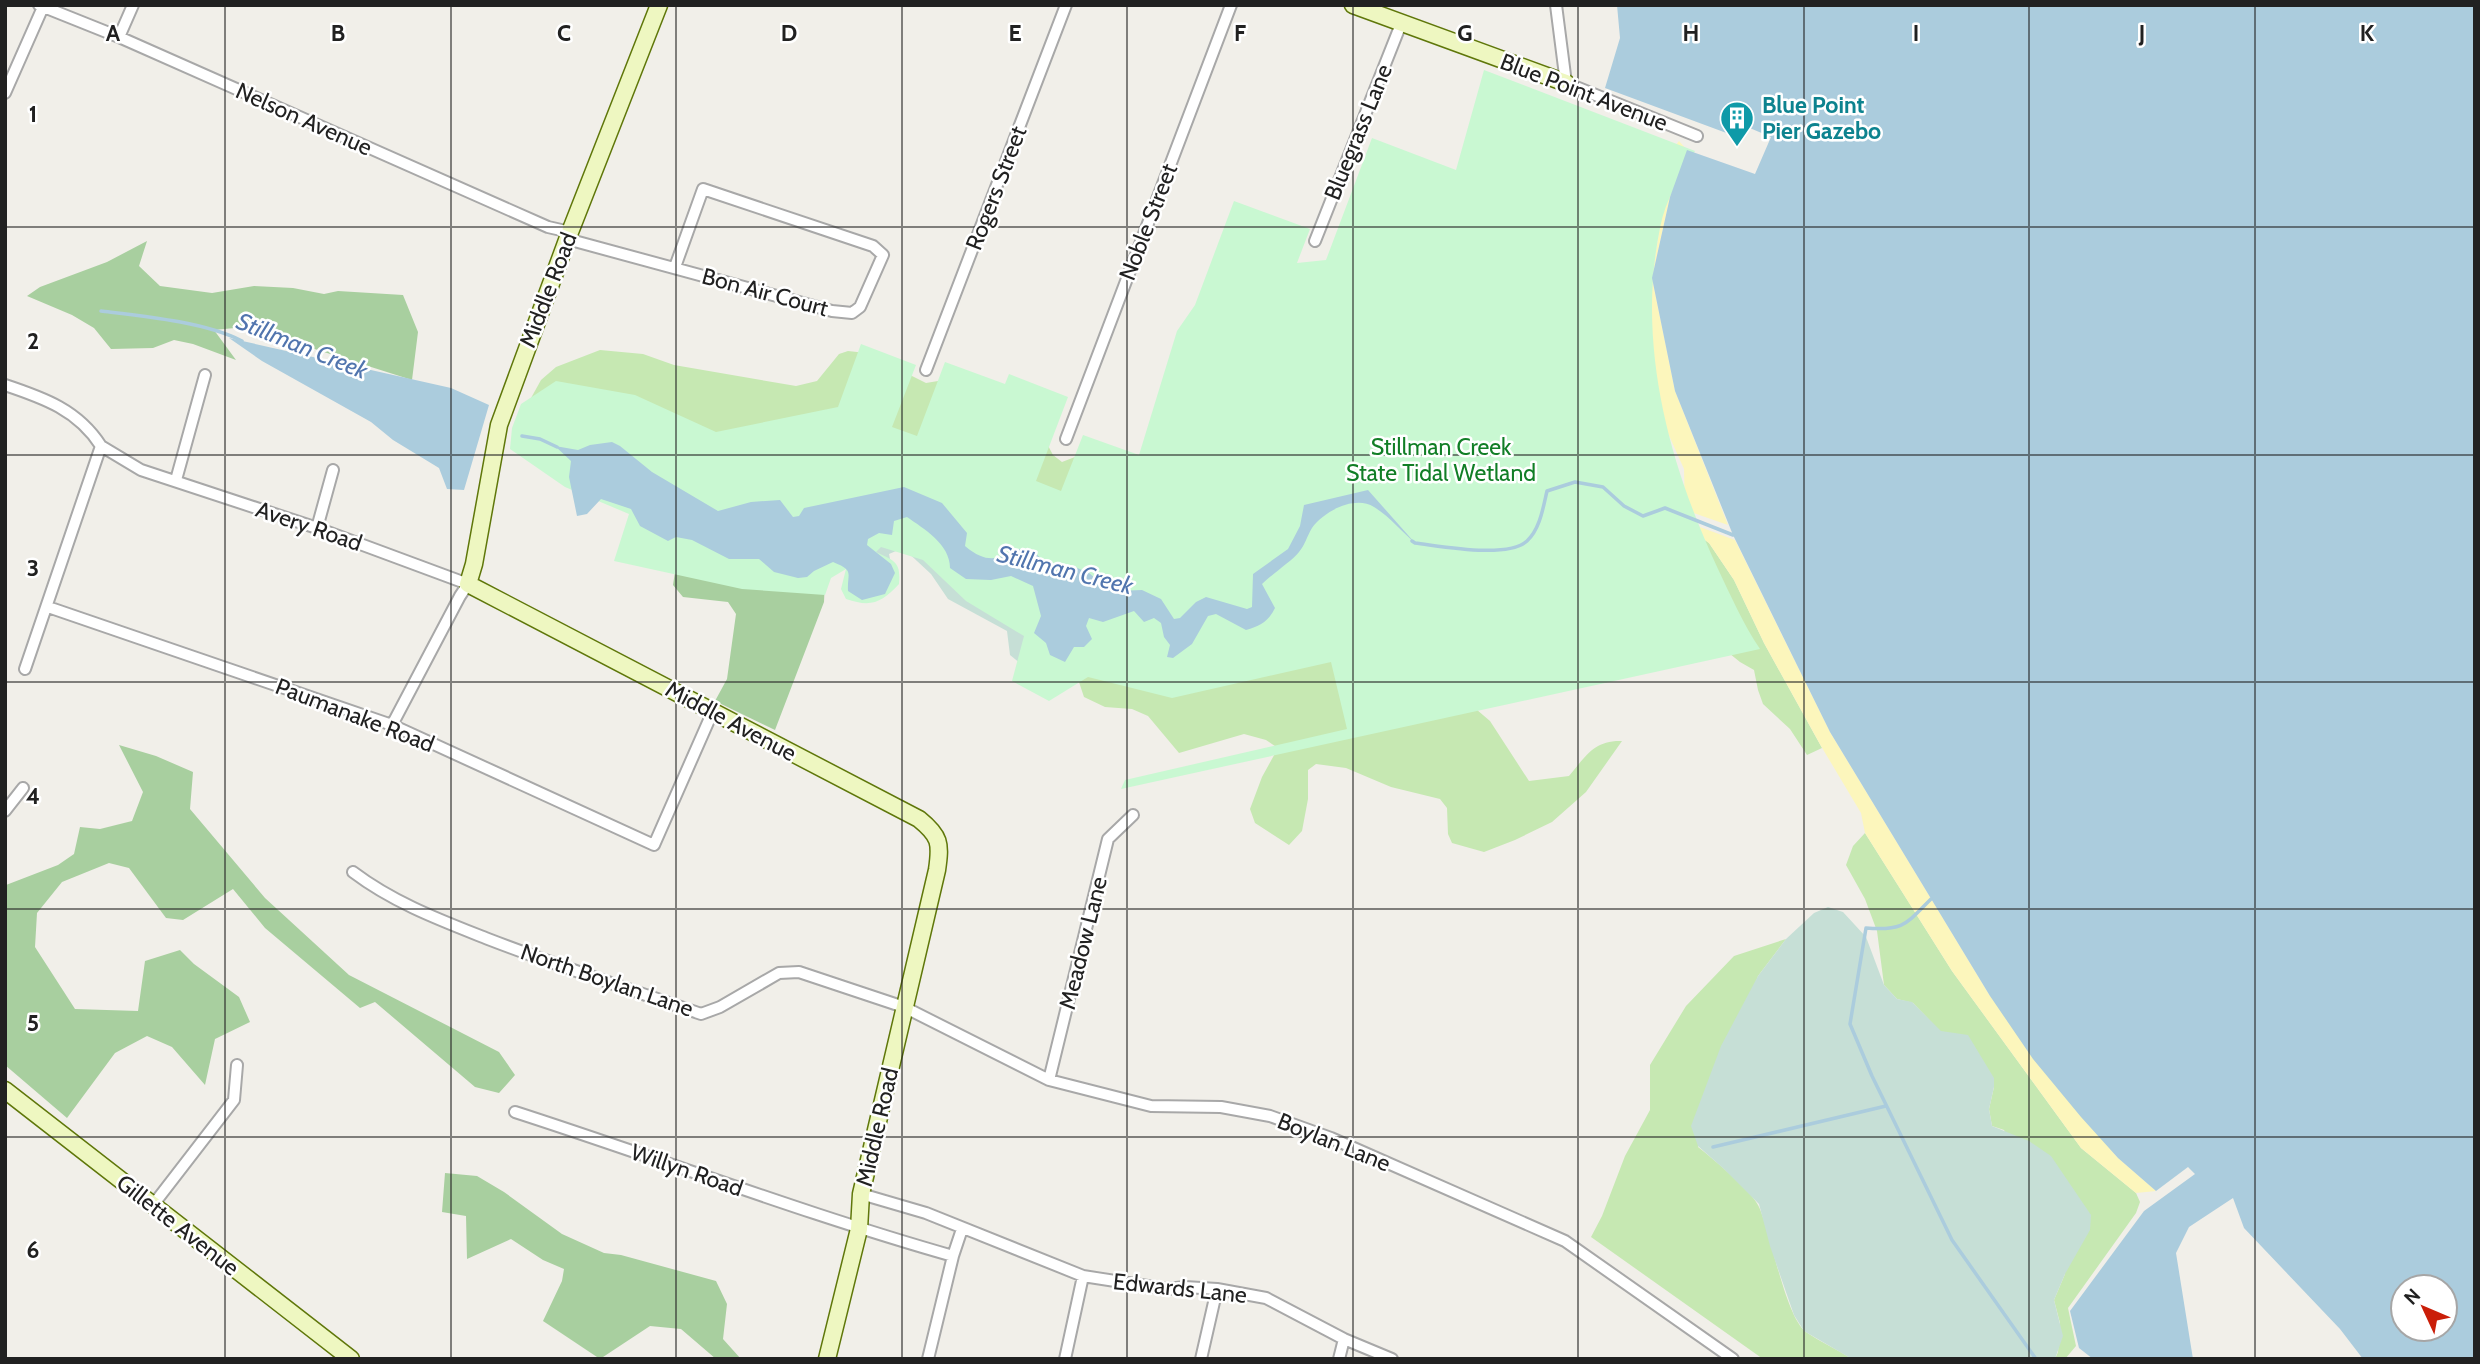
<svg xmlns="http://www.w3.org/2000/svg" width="2480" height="1364" viewBox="0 0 2480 1364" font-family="Cabin,sans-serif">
  <rect width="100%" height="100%" fill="#f1efe9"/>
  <path fill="#c6e8b2" d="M 600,350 L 643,354 L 674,365 L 796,386 L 817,381 L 839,354 L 848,351 L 866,353 L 926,383 L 950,379 L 1044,438 L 1053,455 L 1062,462 L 1080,455 L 1122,511 L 735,443 L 521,416 L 541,380 L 556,367 Z
    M 1681,523 L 1709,543 L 1734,580 L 1764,643 L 1822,748 L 1807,755 L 1790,729 L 1763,704 L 1758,690 L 1754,670 L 1740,662 L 1689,621 Z
    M 1208,616 L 1456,692 L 1490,721 L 1529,781 L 1569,776 C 1586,756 1594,740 1622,741 L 1586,792 L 1552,822 L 1515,840 L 1484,852 L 1452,843 L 1448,834 L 1447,808 L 1440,799 L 1391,787 L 1346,768 L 1316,764 L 1308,770 L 1308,799 L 1302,831 L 1289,845 L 1255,823 L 1250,809 L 1262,777 L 1278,748 L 1266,740 L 1244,734 L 1179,753 L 1148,716 L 1132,709 L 1105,707 L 1084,697 L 1077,676 Z
    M 1865,833 L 1952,971 L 2081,1148 L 2136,1193 L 2140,1202 L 2136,1213 L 2068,1308 L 2076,1346 L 2065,1359 L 2055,1359 L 2058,1352 L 2060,1323 L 2054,1300 L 2065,1274 L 2004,1130 L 1992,1126 L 1989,1109 L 1994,1087 L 1913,1003 L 1897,999 L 1884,985 L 1877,931 L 1865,899 L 1846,865 L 1853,846 Z
    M 1786,939 L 1758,976 L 1698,1147 C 1712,1158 1753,1192 1759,1207 C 1771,1233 1785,1316 1806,1332 C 1820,1342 1837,1349 1852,1359 L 1763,1359 L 1591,1237 L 1602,1216 L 1625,1156 L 1650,1110 L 1650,1065 L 1686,1006 L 1734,956 Z"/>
  <path fill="#a8cf9f" d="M 147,241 L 139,266 L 160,286 L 212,293 L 254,286 L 293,288 L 324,294 L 338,291 L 403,295 L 418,332 L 412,380 L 245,327 L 214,330 L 236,360 L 193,344 L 174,340 L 153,348 L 111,349 L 94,328 L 72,315 L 27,296 L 40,287 L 107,262 Z
    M 675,572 L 825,579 L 824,602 L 775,730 L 715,701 L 727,679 L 736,614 L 728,602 L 683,597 L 673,585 Z
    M 119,745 L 156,756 L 193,772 L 190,809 L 265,898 L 349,975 L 499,1052 L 515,1075 L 499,1093 L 475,1087 L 375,1002 L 360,1008 L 265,928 L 233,889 L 183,920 L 166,918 L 129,868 L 109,863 L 62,882 L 37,913 L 35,947 L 75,1009 L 138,1011 L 145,961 L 180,950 L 194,964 L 239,997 L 250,1022 L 215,1039 L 205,1085 L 172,1047 L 147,1036 L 115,1053 L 67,1118 L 5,1065 L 5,890 L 6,885 L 58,865 L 74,854 L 80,827 L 100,829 L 132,821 L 143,792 Z
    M 445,1173 L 477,1176 L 504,1192 L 562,1234 L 604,1253 L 621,1255 L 716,1281 L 727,1304 L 723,1339 L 741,1359 L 716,1359 L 681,1329 L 650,1326 L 600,1359 L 543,1321 L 562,1281 L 564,1269 L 543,1260 L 511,1239 L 467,1259 L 466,1216 L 442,1212 Z"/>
  <path fill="#c6dfd6" d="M 907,517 C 924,529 950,544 950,568 L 966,579 L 991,580 L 1011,576 L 1033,586 L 1041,616 L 1034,633 L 1046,643 L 1050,655 L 1037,672 L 1031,672 L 1010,655 L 1007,631 L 948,599 L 931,574 L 903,548 L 889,554 L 891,564 L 866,545 C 871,532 880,533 892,535 L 894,521 Z
    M 1828,907 L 1843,912 L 1866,937 L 1884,985 L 1897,999 L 1912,1002 L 1941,1031 L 1968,1035 L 1994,1078 L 1994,1087 L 1989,1109 L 1992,1126 L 2029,1141 L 2051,1156 L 2091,1215 L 2090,1230 L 2065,1274 L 2054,1300 L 2063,1336 L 2055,1359 L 1852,1359 L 1804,1331 L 1794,1315 L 1770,1246 L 1759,1204 L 1724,1169 L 1698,1146 L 1691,1126 L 1721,1046 L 1758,976 L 1786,939 L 1814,913 Z"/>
  <path fill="#fcf6bc" d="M 1679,141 L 1687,150 L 1670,197 L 1652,278 L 1675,391 L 1728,525 L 1685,510 L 1684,469 L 1638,366 L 1672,150 Z
    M 1681,523 L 1692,524 L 1735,540 L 1830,732 L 1990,996 L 2116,1156 L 2156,1191 L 2136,1193 L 2081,1148 L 1952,971 L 1865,833 L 1861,813 L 1821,746 L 1764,643 L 1734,580 L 1709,543 Z"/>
  <path fill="#c9f8d2" d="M 1484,70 L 1695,151 C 1681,175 1665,200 1660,228 C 1636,344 1669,464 1718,569 C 1731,596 1743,624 1760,649 L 1121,789 L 1125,780 L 1347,729 L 1331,662 L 1172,698 L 1088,677 L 1049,701 L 1012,681 L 1024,636 L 966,601 L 923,560 L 881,547 L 876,552 C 895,561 901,562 899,584 C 882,602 872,608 846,599 L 841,589 L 846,569 L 831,578 L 825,595 L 742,589 L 614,561 L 629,514 L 565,487 L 510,449 L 512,428 L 521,404 L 556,381 L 635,395 L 716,432 L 838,407 L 861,344 L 916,365 L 892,427 L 917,436 L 945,362 L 1005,384 L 1009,374 L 1068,397 L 1036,481 L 1061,491 L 1083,435 L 1139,455 L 1177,331 L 1195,305 L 1234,201 L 1310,229 L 1297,263 L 1326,260 L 1372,138 L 1456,170 Z"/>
  <path fill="#abccdd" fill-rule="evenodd" d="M 1617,5 L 2475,5 L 2475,1359 L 2363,1359 L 2340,1329 L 2244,1228 L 2233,1198 L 2189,1227 L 2176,1253 L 2193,1359 L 2093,1359 L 2079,1348 L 2070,1311 L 2144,1211 L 2195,1174 L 2188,1167 L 2156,1191 L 2118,1158 L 2081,1117 L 2033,1059 L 1990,996 L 1830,732 L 1733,535 L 1675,391 L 1652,278 L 1670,197 L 1687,150 L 1755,174 L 1771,137 L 1745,126 L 1740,138 L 1605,88 L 1620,38 ZM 2403,1287 L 2445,1287 L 2445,1329 L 2403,1329 Z
    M 229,338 L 451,388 L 489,405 L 464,490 L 447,489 L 439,468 L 393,440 L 371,422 L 262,361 Z
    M 612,442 L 620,446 L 652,472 L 718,511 L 751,502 L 780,500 L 793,517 L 799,516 L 804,508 L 904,487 L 942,503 L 967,533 L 965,546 C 1000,576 1010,540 1032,551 C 1039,555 1046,565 1052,571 L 1075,567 L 1089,573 L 1103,585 L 1118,591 L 1142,590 L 1161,599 L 1174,619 L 1180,618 L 1196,602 L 1206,597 L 1247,609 L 1252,607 L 1253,574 L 1288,549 L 1300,526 L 1304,505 L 1368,490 L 1415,543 C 1402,532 1389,516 1374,507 C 1355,495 1324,511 1312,528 C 1307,536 1305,545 1299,552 C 1292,561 1272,574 1262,584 L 1275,608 C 1268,622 1260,626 1246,630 L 1216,614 L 1208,616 L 1192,644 L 1173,658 L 1167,657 L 1170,645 L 1164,637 L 1161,623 L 1154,618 L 1144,622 L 1134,611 L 1103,622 L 1089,618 L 1086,626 L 1092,639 L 1084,647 L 1074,647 L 1065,662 L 1050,655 L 1046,643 L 1034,633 L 1041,616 L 1033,586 L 1011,576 L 991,580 L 966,579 L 950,568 C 950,544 924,529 907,517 L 894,521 L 892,535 L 879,533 L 868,539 L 867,545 L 891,564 L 895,573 L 885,594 L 862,600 L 848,591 C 847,572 855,571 833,562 L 814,571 L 807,577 L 798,578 L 774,572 L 759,559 L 729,559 L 692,540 L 676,537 L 668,541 L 640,526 L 631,509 L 601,499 L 587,514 L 577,516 L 569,477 L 571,461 L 555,446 L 578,450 L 590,445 Z"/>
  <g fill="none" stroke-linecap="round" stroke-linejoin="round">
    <path stroke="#abccdd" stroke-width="3.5" d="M 101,311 C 143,316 205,322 242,341
      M 522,436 L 540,439 L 557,447
      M 1412,541 L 1415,543 C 1441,546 1507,559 1527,541 C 1540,529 1543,508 1547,491 L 1575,482 L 1603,487 L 1624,506 L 1643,516 L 1665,508 L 1733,535
      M 1931,899 C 1906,924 1904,931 1866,928 L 1850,1024 L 1872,1076 L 1952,1240 L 2036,1359
      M 1713,1147 L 1886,1106"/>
    <g stroke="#a8a8a8" stroke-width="14">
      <path id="street" d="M 39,5 L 119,37 L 548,227 L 570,232
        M 1556,5 L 1566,83 L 1697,136
        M 119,37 L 133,5
        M 5,93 L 43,7
        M 567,239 L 832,311 L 852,313 L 860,307 L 883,255 L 873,246 L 703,189 L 675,267
        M 1315,241 L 1401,24
        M 926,370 L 1066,5
        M 5,385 C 44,398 78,410 101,446
        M 1066,439 L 1231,5
        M 176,480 L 205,375
        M 317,528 L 333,470
        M 48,607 L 392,725 L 654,845 L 713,711
        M 25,669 L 101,446 L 141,470 L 317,528 L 468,584 L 460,596 L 392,725
        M 5,811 L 23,788
        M 353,872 C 394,903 440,920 488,939 C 558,966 629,989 701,1014 L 720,1007 L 779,973 L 799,972 L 904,1007 L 1049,1080 L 1151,1106 L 1221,1107 L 1270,1116 L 1331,1138 L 1565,1241 L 1733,1359
        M 1049,1080 L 1108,839 L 1133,815
        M 515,1112 C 661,1159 805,1214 953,1256
        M 861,1194 L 926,1213 L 1083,1276 L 1167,1289 L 1185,1287 L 1217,1289 L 1266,1298 L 1344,1339 L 1392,1359
        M 153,1205 L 234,1100 L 237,1065
        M 928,1359 L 953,1256 L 962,1229
        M 1065,1359 L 1083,1276
        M 1201,1359 L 1217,1289
        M 1339,1359 L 1344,1339"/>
    </g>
    <g stroke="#5f770a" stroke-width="19">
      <path id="secondary" d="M 659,5 L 570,232 L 499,425 L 474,564 L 468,584 L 919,819 C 940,836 941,843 937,870 L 861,1194 L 859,1229 L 827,1359
        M 1353,5 L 1566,83
        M 5,1090 L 351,1359"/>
    </g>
    <use href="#street" stroke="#fff" stroke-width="10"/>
    <use href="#secondary" stroke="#eef7c1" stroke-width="16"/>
  </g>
  <path fill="none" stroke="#212121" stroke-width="2" stroke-opacity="0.55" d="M 225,5 L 225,1359M 451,5 L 451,1359M 676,5 L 676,1359M 902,5 L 902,1359M 1127,5 L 1127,1359M 1353,5 L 1353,1359M 1578,5 L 1578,1359M 1804,5 L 1804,1359M 2029,5 L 2029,1359M 2255,5 L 2255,1359M 5,227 L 2475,227M 5,455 L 2475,455M 5,682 L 2475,682M 5,909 L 2475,909M 5,1137 L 2475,1137"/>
  <defs>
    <g id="building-pin" transform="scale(1.75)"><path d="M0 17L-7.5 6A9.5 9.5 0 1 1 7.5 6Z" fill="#0f9aa8" stroke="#fff"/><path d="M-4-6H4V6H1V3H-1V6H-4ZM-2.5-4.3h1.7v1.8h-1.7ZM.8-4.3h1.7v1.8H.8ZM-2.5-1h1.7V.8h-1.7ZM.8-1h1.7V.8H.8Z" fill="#fff"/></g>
  </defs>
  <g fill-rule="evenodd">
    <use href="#building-pin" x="1737" y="118"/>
  </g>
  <g text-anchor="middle" stroke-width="5" stroke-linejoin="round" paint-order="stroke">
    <g font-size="23" fill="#212121" stroke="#fff">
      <text transform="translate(1584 92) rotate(21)" y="8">Blue Point Avenue</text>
      <text transform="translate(304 119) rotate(24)" y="8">Nelson Avenue</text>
      <text transform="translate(1358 132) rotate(-68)" y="8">Bluegrass Lane</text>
      <text transform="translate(996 188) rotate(-69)" y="8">Rogers Street</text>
      <text transform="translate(1148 222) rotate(-69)" y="8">Noble Street</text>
      <text transform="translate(548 290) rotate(-69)" y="8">Middle Road</text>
      <text transform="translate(765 292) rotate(15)" y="8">Bon Air Court</text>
      <text transform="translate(309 526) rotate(19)" y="8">Avery Road</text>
      <text transform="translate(355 715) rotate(21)" y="8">Paumanake Road</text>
      <text transform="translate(731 721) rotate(28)" y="8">Middle Avenue</text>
      <text transform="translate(1083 943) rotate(-76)" y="8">Meadow Lane</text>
      <text transform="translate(607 980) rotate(19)" y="8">North Boylan Lane</text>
      <text transform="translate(877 1127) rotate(-77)" y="8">Middle Road</text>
      <text transform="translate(1334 1142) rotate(22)" y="8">Boylan Lane</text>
      <text transform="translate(687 1170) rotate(19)" y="8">Willyn Road</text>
      <text transform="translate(178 1225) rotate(38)" y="8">Gillette Avenue</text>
      <text transform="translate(1180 1288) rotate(6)" y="8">Edwards Lane</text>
    </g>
    <g font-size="23" font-weight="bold" fill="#0d838f" stroke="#fff" text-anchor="start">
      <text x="1762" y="113">Blue Point<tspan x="1762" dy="26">Pier Gazebo</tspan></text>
    </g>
    <g font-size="23" fill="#117e26" stroke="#fff">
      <text x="1441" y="455">Stillman Creek<tspan x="1441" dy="26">State Tidal Wetland</tspan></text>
    </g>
    <g font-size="24" font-style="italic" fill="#5175ae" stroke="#fff">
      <text transform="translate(302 346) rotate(22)" y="8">Stillman Creek</text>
      <text transform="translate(1065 570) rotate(14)" y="8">Stillman Creek</text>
    </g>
  </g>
  <g font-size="23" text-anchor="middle" font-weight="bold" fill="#212121" stroke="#fff" stroke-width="5" stroke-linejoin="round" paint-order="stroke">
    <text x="113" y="41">A</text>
    <text x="338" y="41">B</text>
    <text x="564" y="41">C</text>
    <text x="789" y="41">D</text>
    <text x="1015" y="41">E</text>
    <text x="1240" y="41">F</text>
    <text x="1465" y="41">G</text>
    <text x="1691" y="41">H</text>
    <text x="1916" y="41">I</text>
    <text x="2142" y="41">J</text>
    <text x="2367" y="41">K</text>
    <text x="33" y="122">1</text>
    <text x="33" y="349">2</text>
    <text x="33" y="576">3</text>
    <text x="33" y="804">4</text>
    <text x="33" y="1031">5</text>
    <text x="33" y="1258">6</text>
  </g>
  <rect width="2480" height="1364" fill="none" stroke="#212121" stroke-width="14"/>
  <g transform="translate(2424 1308) rotate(314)"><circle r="33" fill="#ffffff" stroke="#a6a6a6" stroke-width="2"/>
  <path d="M0-5L12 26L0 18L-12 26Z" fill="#ca1e09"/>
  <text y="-10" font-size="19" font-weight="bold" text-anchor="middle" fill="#212121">N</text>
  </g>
</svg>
